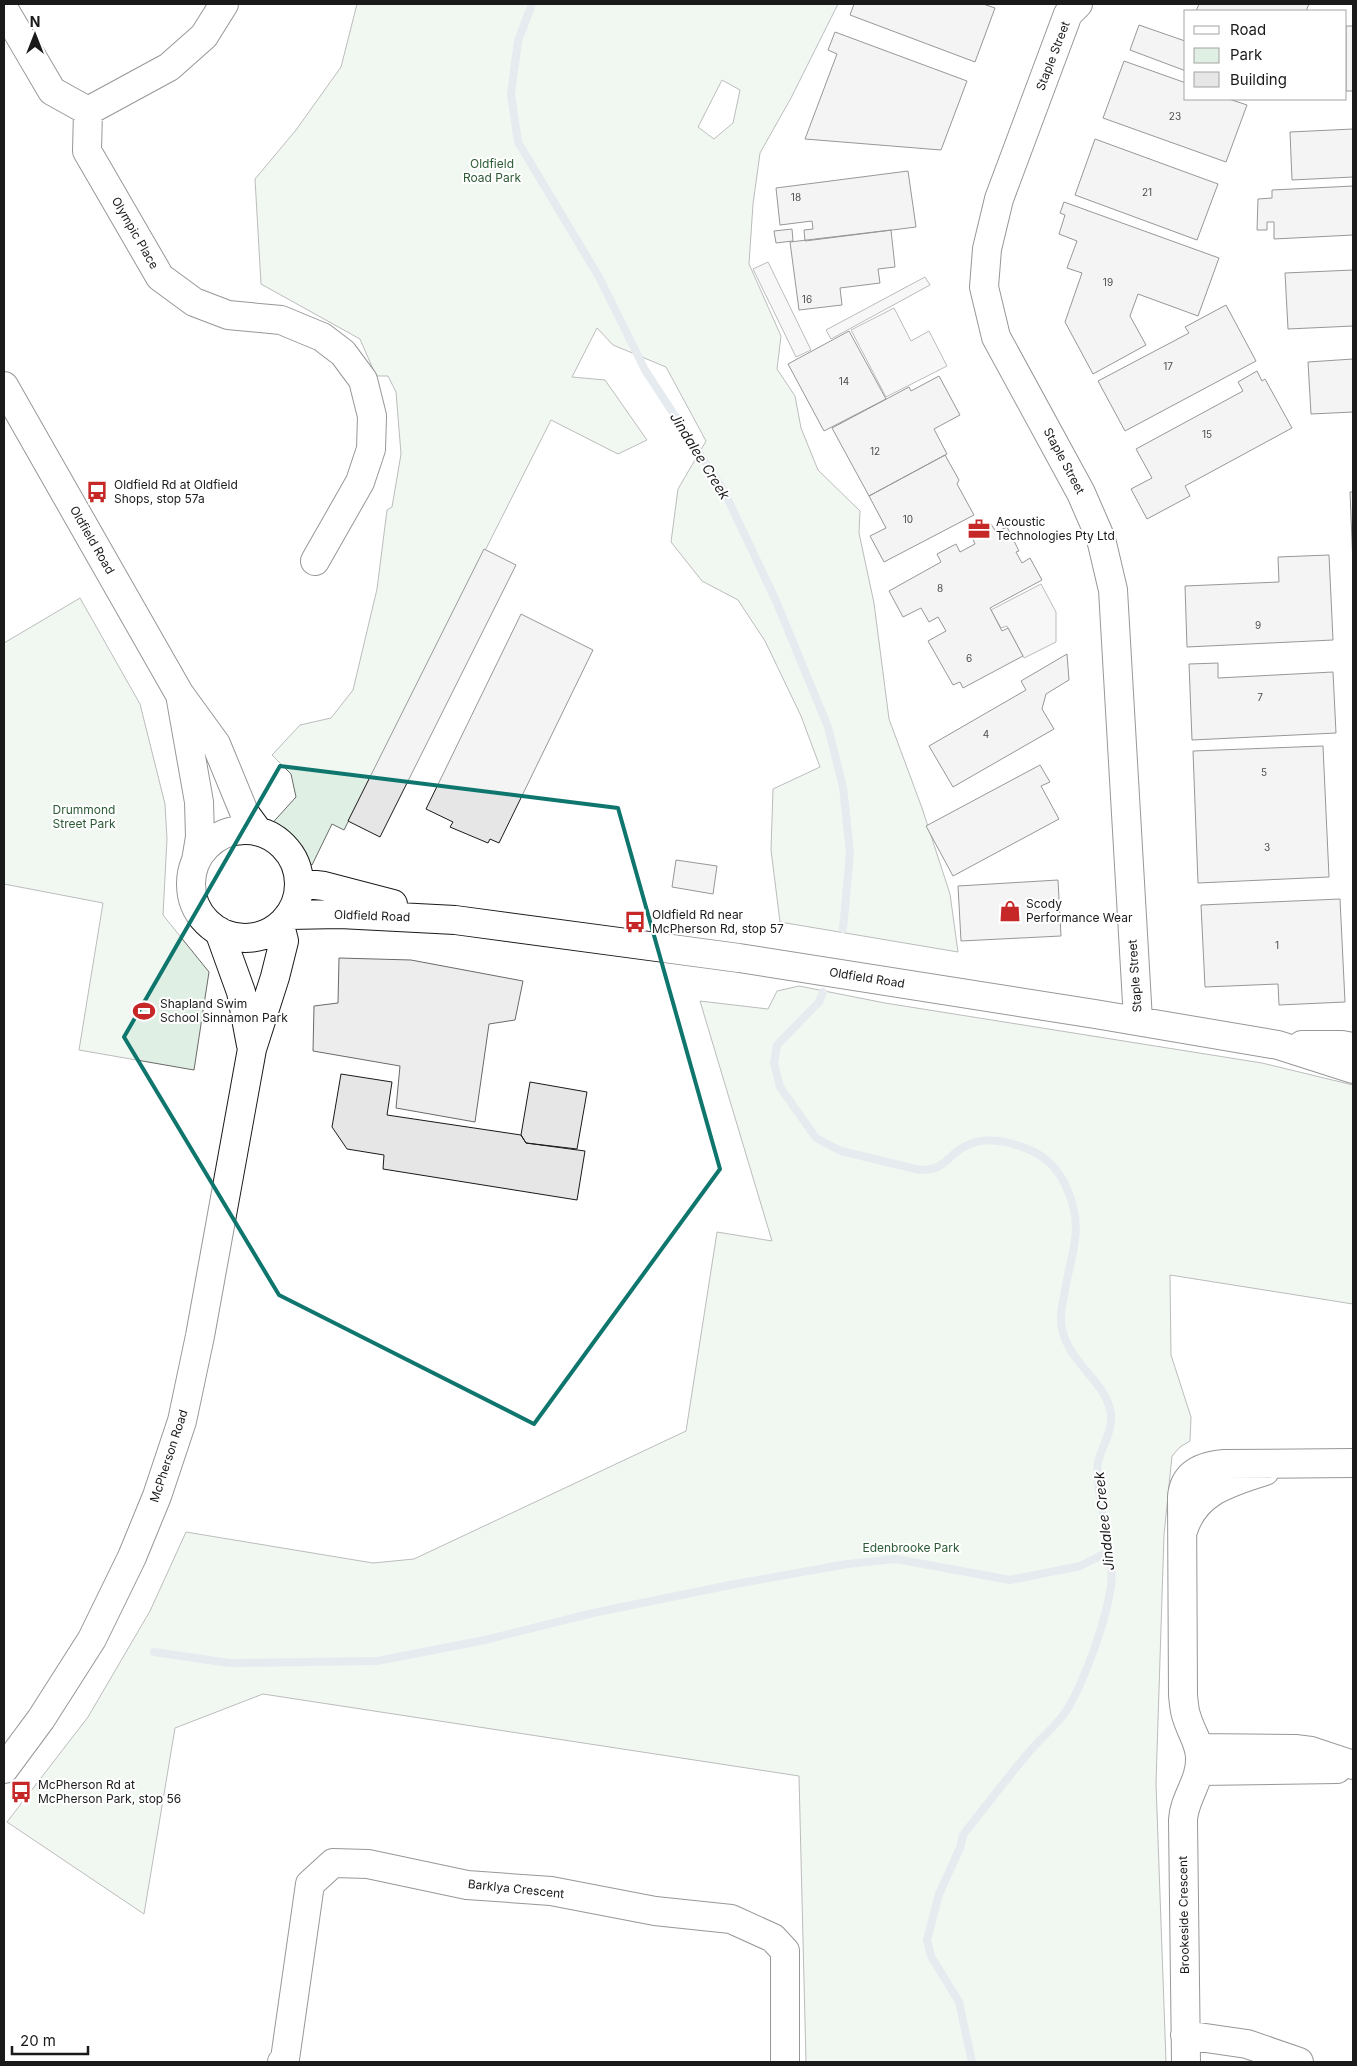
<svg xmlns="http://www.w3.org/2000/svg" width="1357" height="2066" viewBox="0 0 1357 2066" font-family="Inter,sans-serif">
  <rect width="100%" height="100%" fill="#fff"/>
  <path fill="#e0efe3" stroke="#6a6a6a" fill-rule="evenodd" d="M 357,4 L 838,4 L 791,98 L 760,153 L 753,204 L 749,264 L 781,336 L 777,369 L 795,396 L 801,428 L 818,470 L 860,511 L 859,533 L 874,603 L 889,719 L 922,808 L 950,894 L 958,952 L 780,922 L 771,850 L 773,789 L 820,767 L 801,716 L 765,641 L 738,600 L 702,581 L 671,542 L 678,489 L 706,441 L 666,367 L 613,345 L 597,328 L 572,377 L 605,380 L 647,440 L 618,454 L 551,420 L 344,830 L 332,824 L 312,865 L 267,829 L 296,797 L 291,774 L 272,755 L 300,725 L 331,718 L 353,690 L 377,589 L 387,510 L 392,507 L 401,454 L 396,392 L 388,376 L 376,376 L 360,339 L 261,284 L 255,179 L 296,130 L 341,67 ZM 722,80 L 740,90 L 733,123 L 714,139 L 698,127 Z
    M 80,598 L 140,704 L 165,804 L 167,839 L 163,915 L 209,972 L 194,1070 L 79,1050 L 103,903 L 4,884 L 4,643 Z
    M 799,986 L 885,1003 L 1262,1063 L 1353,1085 L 1353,1304 L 1170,1275 L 1171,1355 L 1191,1417 L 1190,1441 L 1180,1447 L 1172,1456 L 1164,1535 L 1156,1783 L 1166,2062 L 806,2062 L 799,1776 L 263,1694 L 175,1728 L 144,1914 L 7,1822 L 88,1717 L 150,1611 L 186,1532 L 373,1563 L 414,1559 L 686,1431 L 717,1232 L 772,1241 L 700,1001 L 768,1009 L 777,991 Z"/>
  <path fill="#ededed" stroke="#6a6a6a" d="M 768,262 L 811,350 L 796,357 L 753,269 Z
    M 925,277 L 930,285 L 831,339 L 826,330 Z
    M 894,308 L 911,341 L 929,331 L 947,366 L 886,397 L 851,330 Z
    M 1041,584 L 1056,612 L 1056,642 L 1024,658 L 1007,626 L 1001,628 L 991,610 Z
    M 339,958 L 411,960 L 523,981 L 515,1020 L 489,1024 L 475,1122 L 396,1108 L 400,1066 L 313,1051 L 314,1006 L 338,1003 Z"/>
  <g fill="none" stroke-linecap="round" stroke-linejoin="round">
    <path stroke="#c6d2dc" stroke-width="8" d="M 532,4 L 518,41 L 511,94 L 518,142 L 599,277 L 645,370 L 724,491 L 776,601 L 828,727 L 843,787 L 850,853 L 843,929
      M 823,992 L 819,1002 L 777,1045 L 774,1063 L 780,1087 L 816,1138 L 841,1151 L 920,1170 C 938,1170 942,1165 954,1154 C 976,1134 1004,1139 1030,1150 C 1048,1158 1061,1173 1068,1191 C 1085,1232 1070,1255 1064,1296 C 1063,1303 1060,1311 1061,1318 C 1061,1360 1106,1378 1111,1414 C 1113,1429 1102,1447 1098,1462 C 1097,1467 1098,1474 1098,1479 C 1100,1513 1115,1554 1111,1586 C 1106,1621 1086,1677 1068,1708 C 1058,1725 1042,1736 1030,1751 C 1007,1778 985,1807 963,1835 L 960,1848 L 939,1894 L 927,1940 L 931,1956 L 959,2002 L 972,2062
      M 154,1652 L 229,1663 L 377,1661 L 485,1640 L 593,1613 L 730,1585 L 847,1564 L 896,1559 L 1010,1580 L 1080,1566 L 1108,1552"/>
  </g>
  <path fill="#e6e6e6" stroke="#1a1a1a" d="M 854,4 L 983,4 L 995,8 L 975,62 L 850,15 Z
    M 1199,4 L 1309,4 L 1306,11 L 1196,11 Z
    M 1139,25 L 1185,41 L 1186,39 L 1186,71 L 1130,50 Z
    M 1346,26 L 1353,26 L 1353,91 L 1346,91 Z
    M 835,32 L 967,81 L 941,150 L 805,139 L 837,54 L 828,50 Z
    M 1124,61 L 1186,83 L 1186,99 L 1229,99 L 1247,105 L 1226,162 L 1103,118 Z
    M 1353,129 L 1353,177 L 1292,180 L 1290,132 Z
    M 1095,139 L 1218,184 L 1197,240 L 1075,195 Z
    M 908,171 L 916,227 L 805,241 L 804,230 L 813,229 L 812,221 L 780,225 L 776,188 Z
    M 1353,186 L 1353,235 L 1274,239 L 1274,222 L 1267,222 L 1267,230 L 1257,230 L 1258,199 L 1272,198 L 1272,190 Z
    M 1064,202 L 1219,258 L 1198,316 L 1138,294 L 1130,316 L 1146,345 L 1093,374 L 1065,322 L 1082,273 L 1067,268 L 1077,241 L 1059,234 L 1065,215 L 1060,213 Z
    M 792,229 L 793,241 L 776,243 L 774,231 Z
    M 891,230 L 895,267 L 878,269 L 880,283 L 840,288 L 842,305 L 799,310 L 790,242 Z
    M 1353,270 L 1353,326 L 1288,329 L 1285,273 Z
    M 1226,305 L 1256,361 L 1125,431 L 1098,381 L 1189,333 L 1185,327 Z
    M 849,331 L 886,399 L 824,431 L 788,364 Z
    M 1353,359 L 1353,412 L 1311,414 L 1308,362 Z
    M 1257,371 L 1262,381 L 1265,379 L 1292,428 L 1185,486 L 1190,496 L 1147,519 L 1131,489 L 1152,478 L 1136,449 L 1243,391 L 1238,382 Z
    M 939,376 L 960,415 L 934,429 L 947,454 L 869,496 L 832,428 L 909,387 L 911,391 Z
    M 945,455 L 959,480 L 957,484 L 974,515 L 884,562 L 870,536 L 886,528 L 869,496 Z
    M 1350,492 L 1353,492 L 1353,565 Z
    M 991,524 L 996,532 L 1007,527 L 1019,551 L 1016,552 L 1022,563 L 1030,558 L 1042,580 L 990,608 L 1002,631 L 1008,628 L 1023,656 L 963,688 L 960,682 L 953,685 L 928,641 L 946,631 L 938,617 L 929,622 L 921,608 L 903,617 L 889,591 L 941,562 L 937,554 L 956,544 L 960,552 L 975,544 L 971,535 Z
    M 484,549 L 516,565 L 380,837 L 348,821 Z
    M 1329,555 L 1333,640 L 1187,647 L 1185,586 L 1279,582 L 1278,557 Z
    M 521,614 L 593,650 L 499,843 L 490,839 L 488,843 L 450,827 L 453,822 L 426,809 Z
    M 1067,654 L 1069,680 L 1046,694 L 1042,709 L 1054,729 L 953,787 L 929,746 L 1026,690 L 1021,681 Z
    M 1218,663 L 1218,678 L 1333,672 L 1336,733 L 1192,740 L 1189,664 Z
    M 1323,746 L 1329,877 L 1198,883 L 1193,751 Z
    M 1040,765 L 1050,782 L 1041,786 L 1059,819 L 953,876 L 926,826 Z
    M 676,860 L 717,866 L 713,894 L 672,887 Z
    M 1058,880 L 1061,936 L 961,941 L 958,886 Z
    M 1340,899 L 1345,1002 L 1279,1005 L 1278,984 L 1205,987 L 1201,905 Z
    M 341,1074 L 392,1082 L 387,1115 L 521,1135 L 526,1143 L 585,1151 L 577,1200 L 383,1169 L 384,1155 L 347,1149 L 332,1127 Z
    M 530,1082 L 587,1092 L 577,1149 L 526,1143 L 521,1135 Z"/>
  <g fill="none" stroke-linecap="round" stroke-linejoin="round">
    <g stroke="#1a1a1a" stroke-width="30">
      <path id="minor" d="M 1078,4 L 1068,14 L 999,199 L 987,249 L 984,287 L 996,337 L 1081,493 L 1101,539 L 1113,590 L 1138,1020
        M 4,9 L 52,91 L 88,111 L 87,151 L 160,277 L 194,302 L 228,315 L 281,320 L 322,337 L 343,353 L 363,380 L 372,416 L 371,449 L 360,482 L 315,561
        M 88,111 L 169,67 L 204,36 L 224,4
        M 4,386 L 179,693 L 216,744 L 244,812 L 258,831
        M 181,700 L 199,802 L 200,837 L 196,861
        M191 884a54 54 0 1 1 108 0a54 54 0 1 1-108 0Z
        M 299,883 L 324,886 L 393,904
        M 289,915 L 340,914 L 455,920 L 739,958 L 1095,1014 L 1278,1045 L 1353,1069
        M 219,931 L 241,992 L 251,1045
        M 1302,1045 L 1342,1045 L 1353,1047
        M 1183,1531 C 1195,1491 1229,1483 1265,1471
        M 1199,1748 L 1295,1749 L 1311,1751 L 1353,1765
        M 4,1769 L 41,1719 L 92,1639 L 132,1557 L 157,1496 L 182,1421 L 200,1336 L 252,1049 L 275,977 L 284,941 L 280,925
        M 1199,1771 L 1337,1769
        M 1185,2035 L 1247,2044 L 1299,2062
        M 282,2062 L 285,2059 L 310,1884 L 333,1863 L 368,1864 L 467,1885 L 551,1891 L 655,1911 L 731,1919 L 773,1938 L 785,1951 L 785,2062
        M 1186,2062 L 1183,1820 C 1184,1798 1201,1781 1200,1758 C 1200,1743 1191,1732 1187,1718 C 1184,1711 1184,1703 1183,1695 L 1182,1497 C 1184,1473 1202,1466 1224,1464 L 1353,1463"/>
    </g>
    <use href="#minor" stroke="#fff" stroke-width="28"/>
  </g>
  <path d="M0 0H1357V2066H0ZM 280,766 L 618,808 L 720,1169 L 534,1424 L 279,1295 L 124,1037 Z" fill="#fff" fill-opacity=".55" fill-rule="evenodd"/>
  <path fill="none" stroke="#0f766e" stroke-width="4" stroke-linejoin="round" d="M 280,766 L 618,808 L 720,1169 L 534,1424 L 279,1295 L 124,1037 Z"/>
  <defs>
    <g id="bus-bare" transform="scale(1.725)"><path d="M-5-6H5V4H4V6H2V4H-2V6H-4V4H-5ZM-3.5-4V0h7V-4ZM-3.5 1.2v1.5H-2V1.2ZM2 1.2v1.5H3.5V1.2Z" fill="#c62828" stroke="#fff" stroke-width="2.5" paint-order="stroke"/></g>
    <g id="office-bare" transform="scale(1.725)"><path d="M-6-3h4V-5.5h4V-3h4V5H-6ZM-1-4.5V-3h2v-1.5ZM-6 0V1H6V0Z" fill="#c62828" stroke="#fff" stroke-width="2.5" paint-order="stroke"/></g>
    <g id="shop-bare" transform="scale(1.725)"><path d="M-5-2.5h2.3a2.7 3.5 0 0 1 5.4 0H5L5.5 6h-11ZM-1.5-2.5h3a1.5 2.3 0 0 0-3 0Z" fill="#c62828" stroke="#fff" stroke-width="2.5" paint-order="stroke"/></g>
    <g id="stadium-bare" transform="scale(1.725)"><path d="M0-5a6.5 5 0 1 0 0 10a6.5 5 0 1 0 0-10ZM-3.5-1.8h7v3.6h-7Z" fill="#c62828" stroke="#fff" stroke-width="2.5" paint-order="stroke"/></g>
  </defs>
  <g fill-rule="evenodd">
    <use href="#bus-bare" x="97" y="492"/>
    <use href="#office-bare" x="979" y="529"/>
    <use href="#shop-bare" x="1010" y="911"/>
    <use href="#bus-bare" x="635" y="922"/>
    <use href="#stadium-bare" x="144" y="1011"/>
    <use href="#bus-bare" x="21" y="1792"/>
  </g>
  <g text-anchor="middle" stroke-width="4" stroke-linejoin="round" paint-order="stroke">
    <g font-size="10" fill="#4d4d4d">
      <text x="1175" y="120">23</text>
      <text x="1147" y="196">21</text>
      <text x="796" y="201">18</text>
      <text x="1108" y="286">19</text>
      <text x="807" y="303">16</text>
      <text x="1168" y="370">17</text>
      <text x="844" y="385">14</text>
      <text x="1207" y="438">15</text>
      <text x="875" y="455">12</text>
      <text x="908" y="523">10</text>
      <text x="940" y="592">8</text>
      <text x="1258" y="629">9</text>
      <text x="969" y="662">6</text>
      <text x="1260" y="701">7</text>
      <text x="986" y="738">4</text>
      <text x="1264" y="776">5</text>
      <text x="1267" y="851">3</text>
      <text x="1277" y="949">1</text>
    </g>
    <g font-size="12" fill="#1a1a1a" stroke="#fff">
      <text transform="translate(1053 56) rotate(-69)" y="4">Staple Street</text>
      <text transform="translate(135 233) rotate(60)" y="4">Olympic Place</text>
      <text transform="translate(1064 461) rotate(62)" y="4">Staple Street</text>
      <text transform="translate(92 540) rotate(60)" y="4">Oldfield Road</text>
      <text transform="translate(372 916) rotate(2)" y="4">Oldfield Road</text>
      <text transform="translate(1135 976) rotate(-94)" y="4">Staple Street</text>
      <text transform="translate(867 978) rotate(9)" y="4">Oldfield Road</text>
      <text transform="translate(169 1456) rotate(-72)" y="4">McPherson Road</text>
      <text transform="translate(516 1889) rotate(6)" y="4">Barklya Crescent</text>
      <text transform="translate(1184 1915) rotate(-91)" y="4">Brookeside Crescent</text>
    </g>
    <g font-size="12" fill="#2b5a34" stroke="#fff">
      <text x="492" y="168">Oldfield<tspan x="492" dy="14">Road Park</tspan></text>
      <text x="84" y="814">Drummond<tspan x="84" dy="14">Street Park</tspan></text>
      <text x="911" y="1552">Edenbrooke Park</text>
    </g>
    <g font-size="12" fill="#1a1a1a" stroke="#fff" text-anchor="start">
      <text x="114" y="489">Oldfield Rd at Oldfield<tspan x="114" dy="14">Shops, stop 57a</tspan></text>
      <text x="996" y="526">Acoustic<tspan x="996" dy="14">Technologies Pty Ltd</tspan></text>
      <text x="1026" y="908">Scody<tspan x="1026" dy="14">Performance Wear</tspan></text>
      <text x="652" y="919">Oldfield Rd near<tspan x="652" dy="14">McPherson Rd, stop 57</tspan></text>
      <text x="160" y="1008">Shapland Swim<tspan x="160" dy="14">School Sinnamon Park</tspan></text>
      <text x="38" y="1789">McPherson Rd at<tspan x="38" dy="14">McPherson Park, stop 56</tspan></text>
    </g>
    <g font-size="14" font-style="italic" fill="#1a1a1a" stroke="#fff">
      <text transform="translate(700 456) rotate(58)" y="5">Jindalee Creek</text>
      <text transform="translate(1104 1521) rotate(-96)" y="5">Jindalee Creek</text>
    </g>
  </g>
  <rect width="1357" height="2066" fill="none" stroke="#1a1a1a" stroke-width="10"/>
  <rect x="1184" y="10" width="162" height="90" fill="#ffffff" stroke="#a3a3a3"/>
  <rect x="1194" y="26" width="25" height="8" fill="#ffffff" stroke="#a3a3a3"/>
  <text x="1230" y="35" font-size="15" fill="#1a1a1a">Road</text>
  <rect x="1194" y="48" width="25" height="15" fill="#e0efe3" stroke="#a3a3a3"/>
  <text x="1230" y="60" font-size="15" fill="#1a1a1a">Park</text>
  <rect x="1194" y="72" width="25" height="15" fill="#e6e6e6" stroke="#a3a3a3"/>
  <text x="1230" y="85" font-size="15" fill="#1a1a1a">Building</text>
  <g transform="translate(35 35)" stroke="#ffffff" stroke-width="4" paint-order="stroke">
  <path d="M0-4L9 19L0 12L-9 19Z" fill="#1a1a1a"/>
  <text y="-8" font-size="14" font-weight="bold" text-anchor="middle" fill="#1a1a1a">N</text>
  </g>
  <path d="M12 2046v8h76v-8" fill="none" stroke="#1a1a1a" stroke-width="2.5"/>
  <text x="20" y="2046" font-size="15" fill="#1a1a1a" stroke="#ffffff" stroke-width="4" paint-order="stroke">20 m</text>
</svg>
